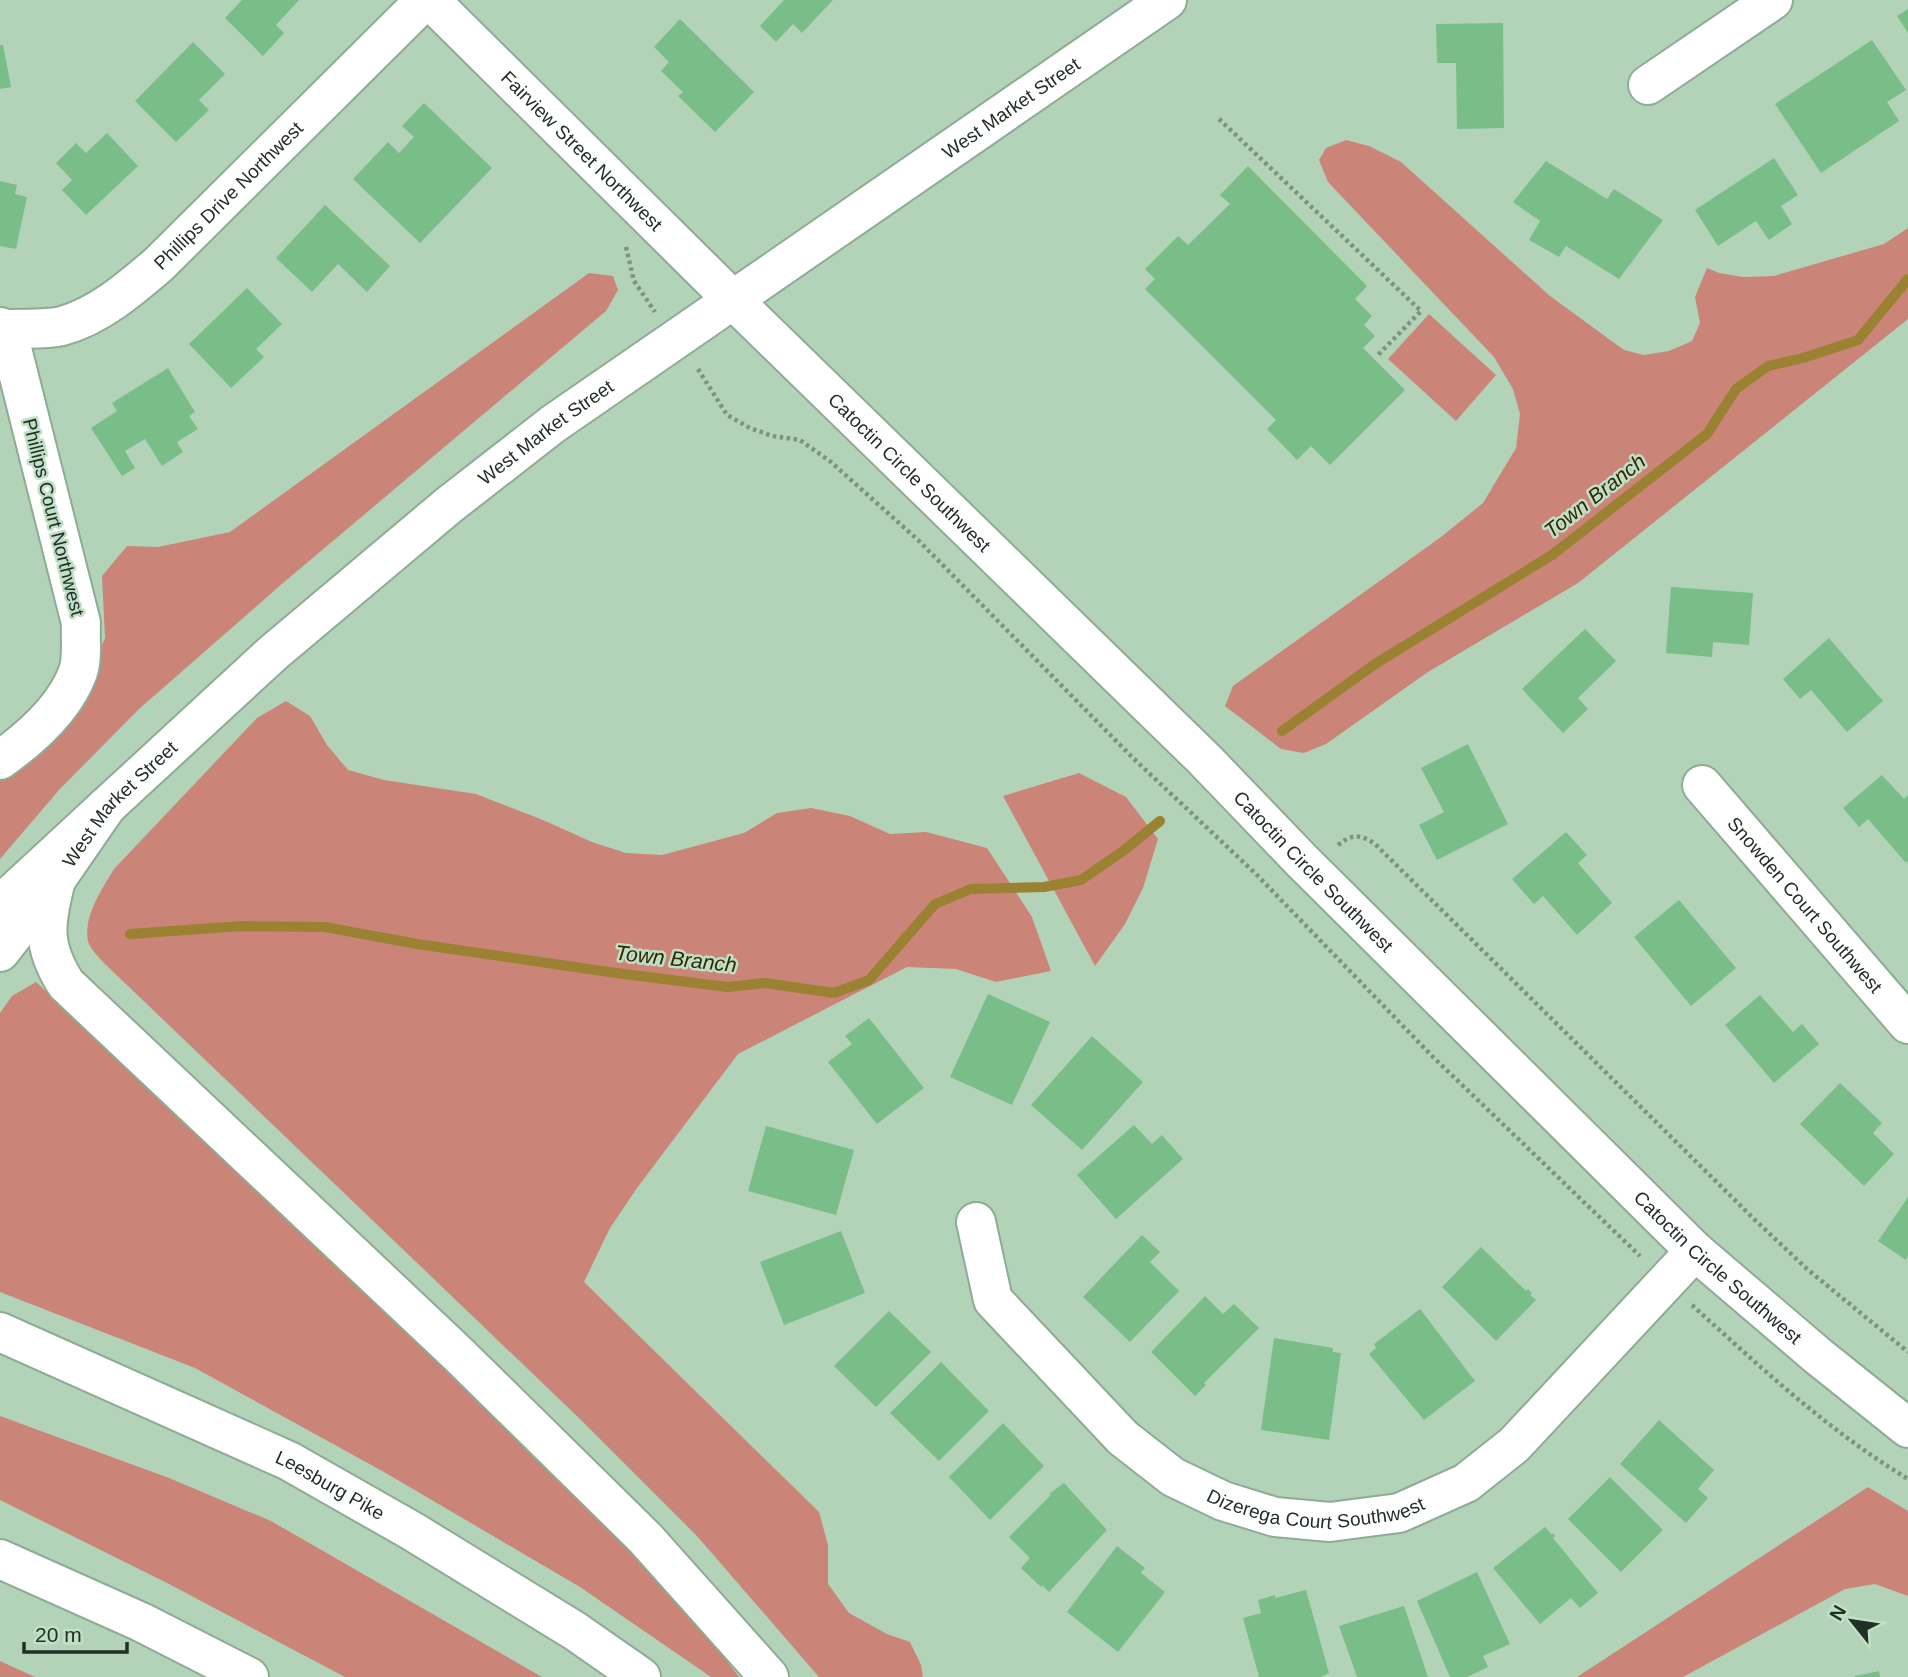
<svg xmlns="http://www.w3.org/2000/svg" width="1908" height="1677" viewBox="0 0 1908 1677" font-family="Arial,sans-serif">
  <rect width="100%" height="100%" fill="#b3d3b9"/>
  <path fill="#ca8578" d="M 1346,140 L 1369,146 L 1401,162 L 1550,296 L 1624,350 L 1644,355 L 1669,351 L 1692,341 L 1700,323 L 1695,297 L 1707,268 L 1719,273 L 1743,277 L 1774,276 L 1884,244 L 1908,228 L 1908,319 L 1578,583 L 1428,672 L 1326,744 L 1304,753 L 1281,749 L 1225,706 L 1233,686 L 1441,537 L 1483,503 L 1516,448 L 1520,414 L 1513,389 L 1494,357 L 1328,182 L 1319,160 L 1326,148 Z
    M 589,273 L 613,276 L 618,290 L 606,311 L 283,583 L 139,709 L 59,790 L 0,859 L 0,780 L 23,761 L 81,694 L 105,638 L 102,576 L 127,546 L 158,547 L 230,532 Z
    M 1429,314 L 1496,375 L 1456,421 L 1388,359 Z
    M 286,701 L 310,716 L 327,745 L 348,770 L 384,780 L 476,794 L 543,820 L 592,842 L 626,853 L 662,855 L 744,833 L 777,813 L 811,808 L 850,816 L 890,834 L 926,832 L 987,848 L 1032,917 L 1051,971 L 996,982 L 956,969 L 907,967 L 738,1054 L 637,1188 L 610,1228 L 584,1282 L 819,1512 L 828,1545 L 828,1584 L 849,1613 L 887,1634 L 910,1642 L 921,1665 L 923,1677 L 819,1677 L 697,1536 L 580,1419 L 104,963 C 99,957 90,949 88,941 C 83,917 102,889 114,869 L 257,718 Z
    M 1079,773 L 1126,797 L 1158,839 L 1143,888 L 1125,924 L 1095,966 L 1003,796 Z
    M 36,982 L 546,1465 L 690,1612 L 739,1677 L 711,1677 L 580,1587 L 384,1472 L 195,1368 L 0,1292 L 0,1013 L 12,996 Z
    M 0,1416 L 169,1478 L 271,1521 L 542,1677 L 345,1677 L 169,1584 L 0,1500 Z
    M 1868,1487 L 1908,1511 L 1908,1596 L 1875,1584 L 1845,1589 L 1683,1677 L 1577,1677 Z
    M 0,1661 L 35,1677 L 0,1677 Z"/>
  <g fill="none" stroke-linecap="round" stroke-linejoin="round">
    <path stroke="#9b8132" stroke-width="10" d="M 1282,731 L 1375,664 L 1552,555 L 1707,434 L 1736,389 L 1768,366 L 1803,358 L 1858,340 L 1908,279
      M 130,934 L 242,926 L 325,927 L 417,944 L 616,973 L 727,987 L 765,983 L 834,993 L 869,980 L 935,904 L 971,889 L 1044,887 L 1081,880 L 1123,851 L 1160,821"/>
  </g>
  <path fill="#79bd89" d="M 242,0 L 299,0 L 276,25 L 284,33 L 263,56 L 225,18 Z
    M 784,0 L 833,0 L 802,33 L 793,24 L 776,42 L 760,26 Z
    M 1908,9 L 1908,33 L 1897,16 Z
    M 680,19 L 754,92 L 715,132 L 678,96 L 683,92 L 661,71 L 669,62 L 654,47 Z
    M 1503,23 L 1504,128 L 1457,129 L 1456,63 L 1437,63 L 1436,24 Z
    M 1872,40 L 1906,90 L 1887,102 L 1899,121 L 1821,173 L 1775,104 Z
    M 193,42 L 225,74 L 199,100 L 209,110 L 176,142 L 135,101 Z
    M 0,45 L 3,45 L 11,87 L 0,89 Z
    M 424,103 L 492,168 L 420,243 L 353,179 L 388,142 L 399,153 L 414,137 L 402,126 Z
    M 107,133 L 138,166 L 86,215 L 62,190 L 72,180 L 56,163 L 76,143 L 86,153 Z
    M 1774,158 L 1798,195 L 1781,206 L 1792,224 L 1769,240 L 1756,221 L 1718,246 L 1695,210 Z
    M 1546,161 L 1607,199 L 1614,189 L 1663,220 L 1619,279 L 1566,246 L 1559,257 L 1529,240 L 1540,221 L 1513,202 Z
    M 1248,166 L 1367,286 L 1355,299 L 1372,316 L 1364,325 L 1375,336 L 1363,348 L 1405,390 L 1330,465 L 1311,446 L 1297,460 L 1267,429 L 1276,420 L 1145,289 L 1155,279 L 1145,269 L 1178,236 L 1188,245 L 1230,204 L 1220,195 Z
    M 0,181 L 17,185 L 15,194 L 27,197 L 16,249 L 0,246 Z
    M 325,205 L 390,266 L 367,292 L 338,264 L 312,292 L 276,258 Z
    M 247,288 L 282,324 L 256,349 L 264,357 L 231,388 L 189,344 Z
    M 168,368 L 195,412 L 189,416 L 198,429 L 177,442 L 183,452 L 162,466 L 145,439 L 125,451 L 135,468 L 122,476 L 91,428 L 117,411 L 112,403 Z
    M 1671,587 L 1753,593 L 1749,645 L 1713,642 L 1712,657 L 1666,653 Z
    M 1585,629 L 1616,661 L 1578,698 L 1588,709 L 1563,733 L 1522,689 Z
    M 1829,638 L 1883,701 L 1847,732 L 1811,690 L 1800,699 L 1783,679 Z
    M 1468,744 L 1508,824 L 1437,860 L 1419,825 L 1444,812 L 1421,768 Z
    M 1882,775 L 1904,799 L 1908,795 L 1908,861 L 1906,863 L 1868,819 L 1859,827 L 1843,808 Z
    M 1566,832 L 1587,855 L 1578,863 L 1612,903 L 1577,935 L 1543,896 L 1534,904 L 1512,879 Z
    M 1679,900 L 1736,968 L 1691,1006 L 1634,937 Z
    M 988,994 L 1050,1022 L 1012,1105 L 950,1077 Z
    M 1760,995 L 1793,1032 L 1802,1024 L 1819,1044 L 1774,1083 L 1725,1025 Z
    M 869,1018 L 924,1088 L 877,1124 L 828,1062 L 852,1044 L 845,1036 Z
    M 1092,1036 L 1143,1082 L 1082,1150 L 1031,1105 Z
    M 1840,1083 L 1882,1123 L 1873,1133 L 1894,1154 L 1864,1186 L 1800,1124 Z
    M 1134,1125 L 1152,1144 L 1162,1135 L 1183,1159 L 1116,1219 L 1077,1175 Z
    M 766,1126 L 854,1150 L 836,1215 L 748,1191 Z
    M 1908,1197 L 1908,1256 L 1906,1260 L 1878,1241 Z
    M 841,1231 L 865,1293 L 784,1325 L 760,1262 Z
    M 1142,1235 L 1160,1252 L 1150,1262 L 1179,1291 L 1130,1342 L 1083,1297 Z
    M 1481,1247 L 1526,1291 L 1528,1289 L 1532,1293 L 1530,1295 L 1536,1300 L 1496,1341 L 1442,1287 Z
    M 1205,1296 L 1223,1314 L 1234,1304 L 1259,1328 L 1204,1383 L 1206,1385 L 1195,1396 L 1151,1352 Z
    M 1420,1309 L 1475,1381 L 1424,1420 L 1369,1354 L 1376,1348 L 1374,1344 Z
    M 889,1311 L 931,1352 L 876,1407 L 834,1366 Z
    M 1274,1338 L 1333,1348 L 1333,1352 L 1341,1353 L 1329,1440 L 1261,1430 Z
    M 941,1362 L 989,1411 L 939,1461 L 890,1413 Z
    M 1659,1420 L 1714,1470 L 1698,1489 L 1708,1498 L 1686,1523 L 1620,1464 Z
    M 1003,1423 L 1044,1466 L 990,1520 L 949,1477 Z
    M 1610,1477 L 1663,1530 L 1621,1572 L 1568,1519 Z
    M 1064,1483 L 1107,1530 L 1049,1592 L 1042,1585 L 1041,1587 L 1021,1568 L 1030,1558 L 1009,1537 L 1051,1495 L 1049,1494 Z
    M 1545,1527 L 1552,1535 L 1553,1533 L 1555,1536 L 1553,1538 L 1598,1593 L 1580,1608 L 1571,1598 L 1540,1624 L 1493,1568 Z
    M 1117,1546 L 1145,1568 L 1141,1573 L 1165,1592 L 1118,1652 L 1067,1612 Z
    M 1477,1572 L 1510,1644 L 1483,1656 L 1488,1667 L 1467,1677 L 1450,1677 L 1417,1601 Z
    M 1306,1590 L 1329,1673 L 1321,1677 L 1259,1677 L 1243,1618 L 1261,1613 L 1258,1600 L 1275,1595 L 1275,1598 Z
    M 1404,1606 L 1428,1677 L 1357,1677 L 1339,1626 Z
    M 1879,1671 L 1880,1677 L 1855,1677 L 1855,1676 Z"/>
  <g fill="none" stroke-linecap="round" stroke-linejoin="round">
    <g stroke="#8dac93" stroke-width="42">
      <g id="minor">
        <path id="s1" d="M 430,0 L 732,299"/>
        <path d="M 1648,85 L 1773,0"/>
        <path id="s2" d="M 0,327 L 7,329 C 25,328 45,330 62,326 C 99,316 131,288 159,264 L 425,0"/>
        <path d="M 0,760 C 31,738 65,708 78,672 C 83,658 80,638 81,623 L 7,329"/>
        <path id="s3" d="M 1702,785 L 1908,1024"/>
        <path id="s4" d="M 976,1222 L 993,1300 L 1123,1438 L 1173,1477 L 1223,1501 L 1275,1517 L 1330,1522 L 1399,1513 L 1466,1483 L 1514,1445 L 1695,1251"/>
      </g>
    </g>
    <g stroke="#8dac93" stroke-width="42">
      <g id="major">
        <path id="s5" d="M 732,299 L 1205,760 L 1302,861 L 1695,1251 L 1818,1356 L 1908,1428"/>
        <path id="s6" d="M 0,952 L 56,880 L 107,806 L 273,653 L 449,505 L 553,424 L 1167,0"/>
      </g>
    </g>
    <g stroke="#8dac93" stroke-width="42">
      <g id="highway">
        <path d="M 56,880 C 45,923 41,945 66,984 L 458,1354 L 645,1538 L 769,1677"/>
        <path d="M 0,905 L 107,806"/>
        <path id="s7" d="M 0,1332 L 289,1461 L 412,1531 L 575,1631 L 641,1677"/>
        <path d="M 0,1559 L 141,1622 L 249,1677"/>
      </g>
    </g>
    <path stroke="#7b9480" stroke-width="4.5" stroke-dasharray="3.5 3.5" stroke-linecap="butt" d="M 1219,119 L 1421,311 L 1378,355
      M 626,247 L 634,281 L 655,312
      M 698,369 L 727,415 L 750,428 L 772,436 L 800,440 L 831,462 L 918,540 L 1133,758 L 1256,874 L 1433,1057 L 1640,1256
      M 1338,845 C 1352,834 1359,834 1374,843 L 1754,1219 L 1807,1269 L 1908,1352
      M 1692,1305 C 1760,1367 1829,1431 1908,1479"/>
    <use href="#minor" stroke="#fff" stroke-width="38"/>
    <use href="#major" stroke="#fff" stroke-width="38"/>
    <use href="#highway" stroke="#fff" stroke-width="38"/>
  </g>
  <g text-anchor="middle" stroke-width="5" stroke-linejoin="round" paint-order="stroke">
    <g font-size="19" fill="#222f25" stroke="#c0e0c6">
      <text dy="7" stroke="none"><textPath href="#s6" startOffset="1325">West Market Street</textPath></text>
      <text dy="7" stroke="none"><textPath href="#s1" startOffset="214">Fairview Street Northwest</textPath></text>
      <text dy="7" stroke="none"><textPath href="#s2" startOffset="276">Phillips Drive Northwest</textPath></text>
      <text dy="7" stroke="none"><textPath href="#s6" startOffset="758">West Market Street</textPath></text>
      <text dy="7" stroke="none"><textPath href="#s5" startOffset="248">Catoctin Circle Southwest</textPath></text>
      <text transform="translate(54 517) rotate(76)" y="7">Phillips Court Northwest</text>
      <text dy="7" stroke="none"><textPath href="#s6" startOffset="191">West Market Street</textPath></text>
      <text dy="7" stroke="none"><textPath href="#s5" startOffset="816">Catoctin Circle Southwest</textPath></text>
      <text dy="7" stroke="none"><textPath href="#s3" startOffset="158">Snowden Court Southwest</textPath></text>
      <text dy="7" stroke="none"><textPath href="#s5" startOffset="1382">Catoctin Circle Southwest</textPath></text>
      <text dy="7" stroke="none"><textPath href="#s7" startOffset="364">Leesburg Pike</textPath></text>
      <text dy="7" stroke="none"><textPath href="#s4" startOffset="483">Dizerega Court Southwest</textPath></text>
    </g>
    <g font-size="21" font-style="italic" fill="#332804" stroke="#c0e0c6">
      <text transform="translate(1595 496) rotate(-38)" y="7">Town Branch</text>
      <text transform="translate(676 959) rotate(6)" y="7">Town Branch</text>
    </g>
  </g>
  <g transform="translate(1852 1621) rotate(300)" stroke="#c0e0c6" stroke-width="5" paint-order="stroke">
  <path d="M0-5L12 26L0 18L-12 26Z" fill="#222f25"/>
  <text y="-10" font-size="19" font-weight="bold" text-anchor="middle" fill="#222f25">N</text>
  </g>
  <path d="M24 1642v10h103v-10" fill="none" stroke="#222f25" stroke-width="3.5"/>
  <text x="35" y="1642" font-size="21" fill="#222f25" stroke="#c0e0c6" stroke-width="5" paint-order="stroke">20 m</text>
</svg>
